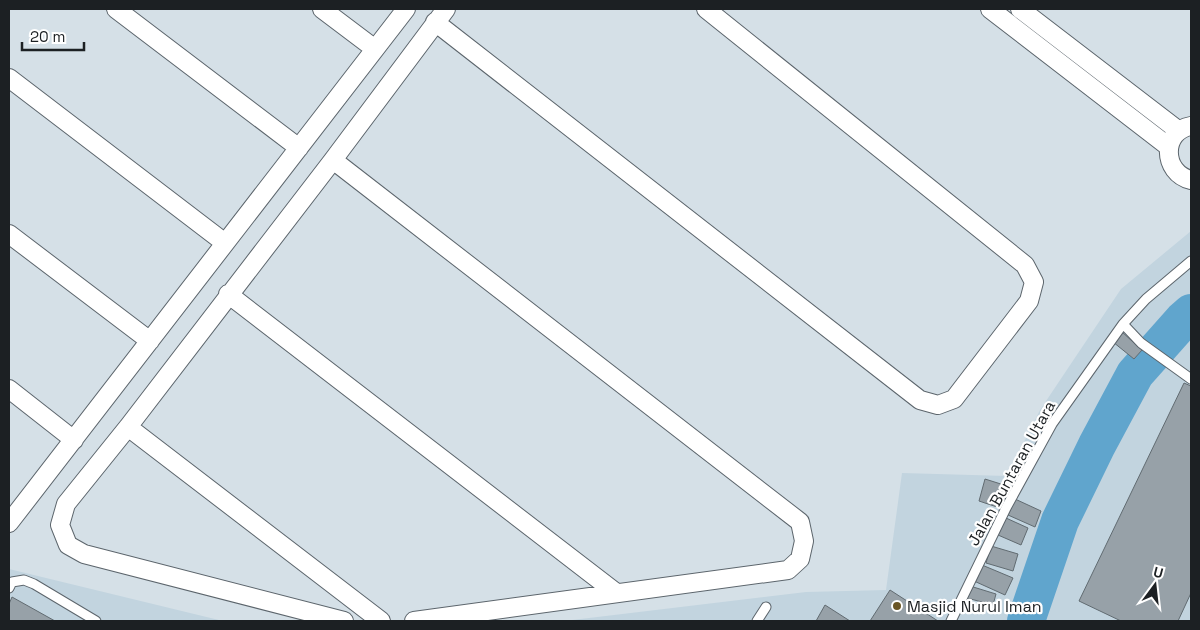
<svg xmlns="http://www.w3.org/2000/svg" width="1200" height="630" viewBox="0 0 1200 630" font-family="'Space Grotesk',sans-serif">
  <rect width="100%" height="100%" fill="#d5e0e7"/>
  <path fill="#c2d4df" d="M 1191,231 L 1191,621 L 564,621 L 806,592 L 886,590 L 902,473 L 1007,476 L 1040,410 L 1121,289 Z
    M 9,569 L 223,621 L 9,621 Z"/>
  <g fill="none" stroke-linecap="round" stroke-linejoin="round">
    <path stroke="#60a5cd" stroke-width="38" d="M 1026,621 L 1060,521 L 1097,445 L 1135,374 L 1183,320 L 1191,313"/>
  </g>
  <path fill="#97a1a8" stroke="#616b71" d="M 1122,332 L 1142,350 L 1134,359 L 1113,342 Z
    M 1184,383 L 1191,386 L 1191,593 L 1178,621 L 1121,621 L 1079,601 Z
    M 985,479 L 1004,485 L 997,507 L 979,501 Z
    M 1015,499 L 1041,511 L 1035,527 L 1008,515 Z
    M 1006,518 L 1028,528 L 1021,545 L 998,535 Z
    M 991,546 L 1018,554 L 1013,571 L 986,563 Z
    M 982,565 L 1013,578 L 1005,595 L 974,581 Z
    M 970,586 L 996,594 L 993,605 L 967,598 Z
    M 890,590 L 938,621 L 870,621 Z
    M 12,597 L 55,621 L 9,621 L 9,604 Z
    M 825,605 L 850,621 L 816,621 Z"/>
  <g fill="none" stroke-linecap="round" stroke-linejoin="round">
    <g stroke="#5c656c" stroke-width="11">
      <path id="service" d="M 1123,324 L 1141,343 L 1191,379
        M 9,588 L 12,582 L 24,580 L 34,584 L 96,621
        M 757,621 L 766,607
        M 951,621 L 1006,508 L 1052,424 L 1123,324 L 1146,299 L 1191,261"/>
    </g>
    <g stroke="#5c656c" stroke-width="20">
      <path id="minor" d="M 116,9 L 299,148
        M 322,9 L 375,49
        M 990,9 L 1169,147
        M 1020,9 L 1179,131
        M 435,22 L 920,400 L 938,405 L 954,399 L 1029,301 L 1034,282 L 1025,265 L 706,9
        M 9,78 L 225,243
        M 1191,126 C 1161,131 1162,173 1191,180
        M 333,160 L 800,522 L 804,541 L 800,559 L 788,570 L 414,621
        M 9,234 L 150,341
        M 228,294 L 615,592
        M 9,389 L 74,440
        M 128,427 L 381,621
        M 9,523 L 406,9
        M 344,621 L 84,554 L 68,545 L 60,525 L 66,504 L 128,427 L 333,160 L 446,9"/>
    </g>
    <use href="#service" stroke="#fff" stroke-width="9"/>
    <use href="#minor" stroke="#fff" stroke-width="18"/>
  </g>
  <circle fill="#6a5524" stroke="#fff" stroke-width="2" cx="897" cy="606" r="5"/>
  <g text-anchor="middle" stroke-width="4.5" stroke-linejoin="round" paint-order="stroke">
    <g font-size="16" fill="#1c2023" stroke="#fff">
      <text transform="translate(1011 473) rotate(-61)" y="6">Jalan Buntaran Utara</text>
    </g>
    <g font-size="16" fill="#1c2023" stroke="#fff" text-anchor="start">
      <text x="907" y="612">Masjid Nurul Iman</text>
    </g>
  </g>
  <rect width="1200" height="630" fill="none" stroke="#1c2023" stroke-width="20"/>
  <g transform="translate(1155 585) rotate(15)" stroke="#ffffff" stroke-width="4" paint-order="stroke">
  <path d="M0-4L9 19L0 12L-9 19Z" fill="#1c2023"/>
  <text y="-8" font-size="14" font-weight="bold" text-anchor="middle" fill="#1c2023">U</text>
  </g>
  <path d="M22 42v8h62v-8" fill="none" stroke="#1c2023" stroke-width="2.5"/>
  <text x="30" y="42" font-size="15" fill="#1c2023" stroke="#ffffff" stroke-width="4" paint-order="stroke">20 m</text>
</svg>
